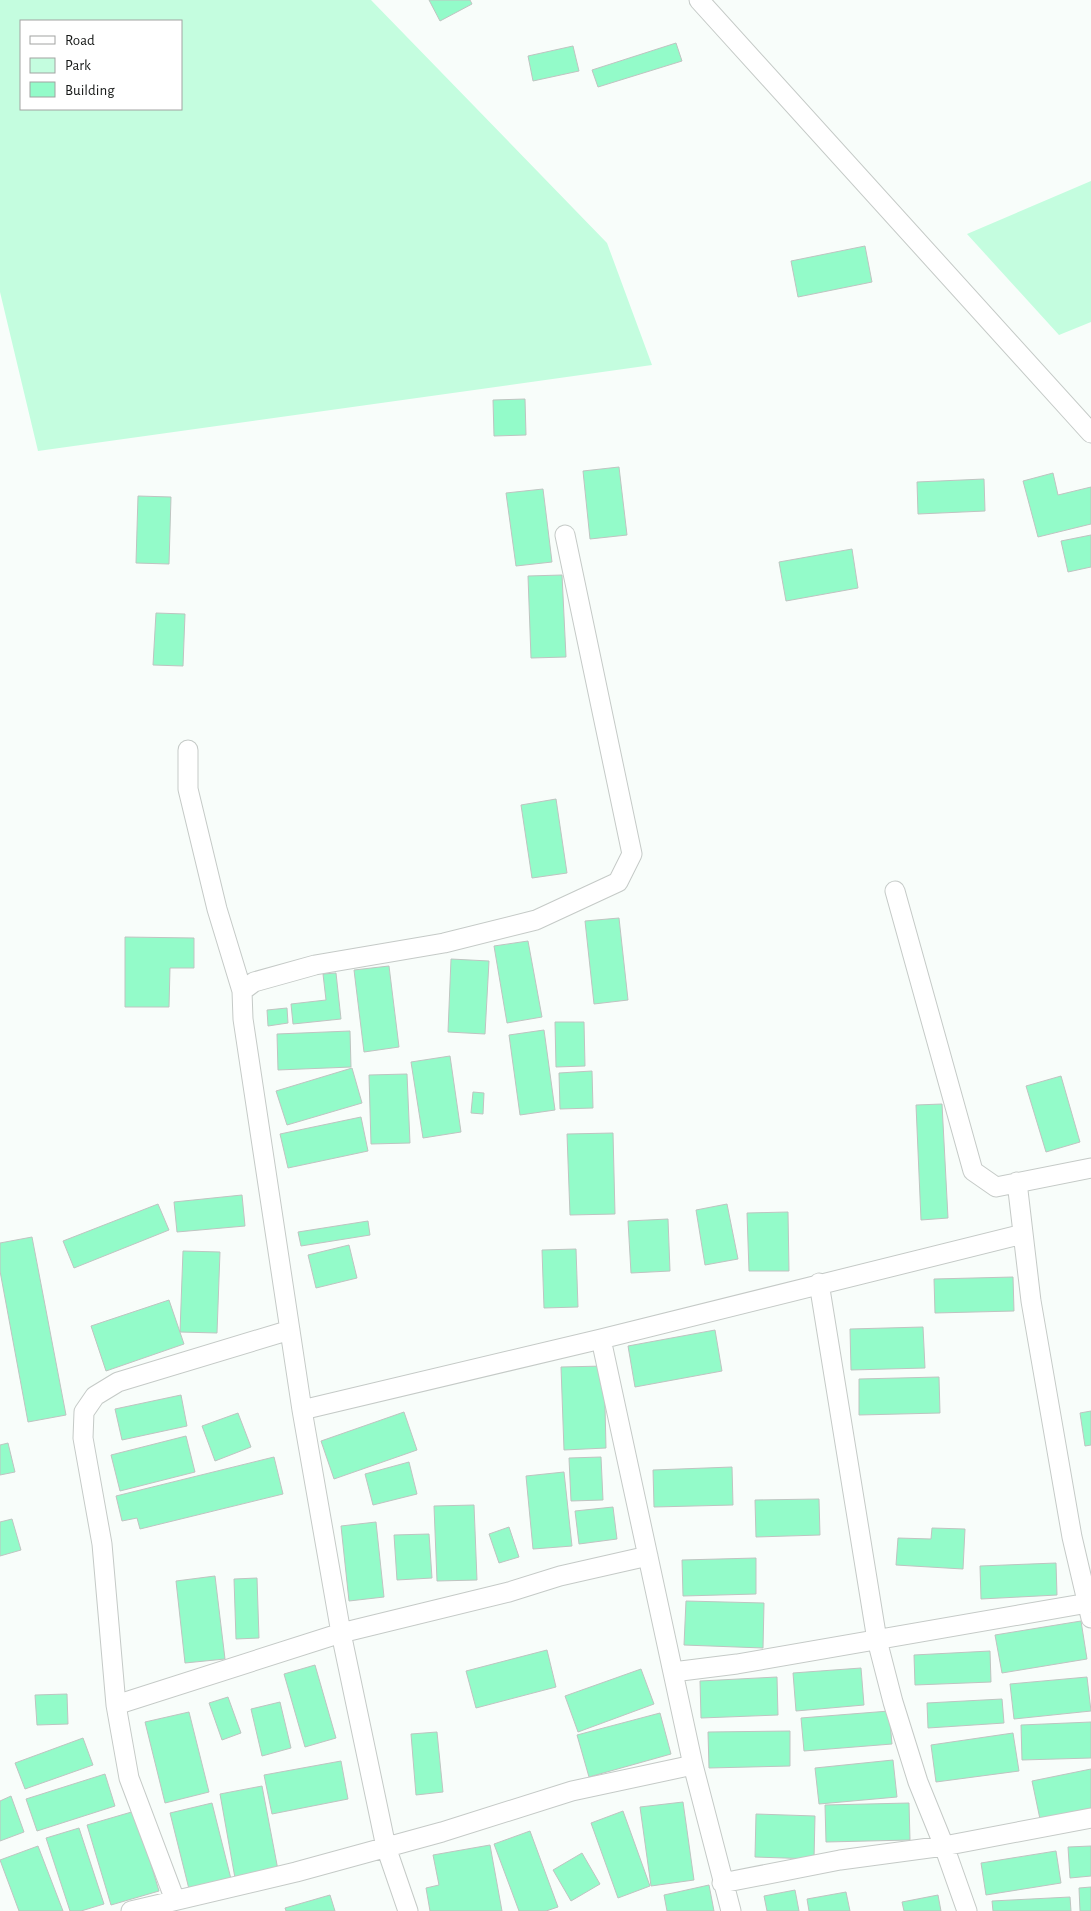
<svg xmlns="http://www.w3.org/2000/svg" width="1091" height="1911" viewBox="0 0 1091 1911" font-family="'Alegreya Sans',sans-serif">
  <rect width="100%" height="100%" fill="#f8fdfa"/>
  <path fill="#c4fddf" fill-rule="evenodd" d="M 0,0 L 371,0 L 607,243 L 652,365 L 38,451 L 0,292 ZM 21,21 L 181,21 L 181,109 L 21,109 Z
    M 1091,181 L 1091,322 L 1059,335 L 967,234 Z"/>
  <path fill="#93fbc9" stroke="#bfc4c1" d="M 429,0 L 470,0 L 472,4 L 440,21 Z
    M 676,43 L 682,61 L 598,87 L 592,70 Z
    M 573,46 L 579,71 L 533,81 L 528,56 Z
    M 865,246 L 872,282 L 798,297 L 791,261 Z
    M 525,399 L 526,435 L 494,436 L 493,400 Z
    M 619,467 L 627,535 L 590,539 L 583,471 Z
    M 1053,473 L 1058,495 L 1091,487 L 1091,524 L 1038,537 L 1023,481 Z
    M 984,479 L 985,511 L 918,514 L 917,482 Z
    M 543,489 L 552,562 L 516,566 L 506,493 Z
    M 138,496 L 171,497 L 169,564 L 136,563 Z
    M 1091,535 L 1091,567 L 1068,572 L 1061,541 Z
    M 852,549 L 858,588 L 786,601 L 779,562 Z
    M 562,575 L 566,657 L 531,658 L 528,576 Z
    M 156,613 L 185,614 L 183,666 L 153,665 Z
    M 556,799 L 567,873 L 532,878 L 521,805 Z
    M 619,918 L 628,1000 L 594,1004 L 585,921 Z
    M 125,937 L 194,938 L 194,968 L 170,968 L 169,1007 L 125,1007 Z
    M 528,941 L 542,1017 L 507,1023 L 494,946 Z
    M 451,959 L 489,961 L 485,1034 L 448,1032 Z
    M 389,966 L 399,1047 L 364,1052 L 354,970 Z
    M 336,973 L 341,1019 L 293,1024 L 291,1004 L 326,1000 L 323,974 Z
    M 287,1008 L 288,1023 L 268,1026 L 267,1010 Z
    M 555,1022 L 584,1022 L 585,1066 L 556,1067 Z
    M 544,1030 L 555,1110 L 520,1115 L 509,1035 Z
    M 350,1031 L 351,1067 L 278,1070 L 277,1034 Z
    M 450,1056 L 461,1132 L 423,1138 L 411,1062 Z
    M 352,1068 L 362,1103 L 287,1125 L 276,1091 Z
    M 592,1071 L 593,1108 L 560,1109 L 559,1073 Z
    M 407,1074 L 410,1143 L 371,1144 L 369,1075 Z
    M 1061,1076 L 1080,1142 L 1046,1152 L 1026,1086 Z
    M 473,1092 L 484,1093 L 483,1114 L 471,1113 Z
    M 942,1104 L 948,1218 L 921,1220 L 916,1105 Z
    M 361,1117 L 368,1151 L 288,1168 L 280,1134 Z
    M 613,1133 L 615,1214 L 570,1215 L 567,1134 Z
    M 242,1195 L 245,1226 L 177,1232 L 174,1202 Z
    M 158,1204 L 169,1230 L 74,1268 L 63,1241 Z
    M 727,1204 L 738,1259 L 705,1265 L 696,1210 Z
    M 788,1212 L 789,1271 L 749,1271 L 747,1213 Z
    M 668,1219 L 670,1271 L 631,1273 L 628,1221 Z
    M 368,1221 L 370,1235 L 301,1246 L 298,1232 Z
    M 32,1237 L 66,1415 L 28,1422 L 0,1271 L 0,1243 Z
    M 349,1245 L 357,1278 L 316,1288 L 308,1255 Z
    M 576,1249 L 578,1307 L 544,1308 L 542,1250 Z
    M 183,1251 L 220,1252 L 217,1333 L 180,1332 Z
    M 1013,1277 L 1014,1311 L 935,1313 L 934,1279 Z
    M 169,1300 L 184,1344 L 106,1371 L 91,1326 Z
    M 923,1327 L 925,1368 L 851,1370 L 850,1329 Z
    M 715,1330 L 722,1371 L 635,1387 L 628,1346 Z
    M 604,1366 L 606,1448 L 564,1450 L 561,1367 Z
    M 939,1377 L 940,1413 L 859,1415 L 859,1379 Z
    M 181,1395 L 187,1426 L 122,1440 L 115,1409 Z
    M 1091,1411 L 1091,1445 L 1085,1446 L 1080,1413 Z
    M 404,1412 L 417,1450 L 334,1479 L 321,1441 Z
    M 238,1413 L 251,1447 L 215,1461 L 202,1426 Z
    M 186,1436 L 195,1472 L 120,1491 L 111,1455 Z
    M 8,1443 L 15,1472 L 0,1475 L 0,1445 Z
    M 274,1457 L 283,1494 L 140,1529 L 137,1518 L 122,1521 L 116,1496 Z
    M 601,1457 L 603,1500 L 571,1501 L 569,1458 Z
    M 409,1462 L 417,1494 L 373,1505 L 365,1474 Z
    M 732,1467 L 733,1505 L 654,1507 L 653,1470 Z
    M 564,1472 L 572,1546 L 533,1549 L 526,1476 Z
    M 819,1499 L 820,1535 L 756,1537 L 755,1500 Z
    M 474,1505 L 477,1580 L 437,1581 L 434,1506 Z
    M 613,1507 L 617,1539 L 579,1544 L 575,1511 Z
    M 12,1519 L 21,1550 L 0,1556 L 0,1522 Z
    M 376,1522 L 384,1597 L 349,1601 L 341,1526 Z
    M 509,1527 L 519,1557 L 499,1563 L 489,1534 Z
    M 932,1528 L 965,1529 L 963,1569 L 896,1565 L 898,1538 L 931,1539 Z
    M 429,1534 L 432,1578 L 397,1580 L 394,1535 Z
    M 756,1558 L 756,1594 L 683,1596 L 682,1560 Z
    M 1056,1563 L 1057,1595 L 981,1599 L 980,1566 Z
    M 215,1576 L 225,1659 L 185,1663 L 176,1581 Z
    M 257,1578 L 259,1638 L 236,1639 L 234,1579 Z
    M 686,1601 L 764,1603 L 763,1648 L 684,1645 Z
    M 1081,1621 L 1087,1659 L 1002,1673 L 995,1635 Z
    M 547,1650 L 556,1687 L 476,1708 L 466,1671 Z
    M 990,1651 L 991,1682 L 915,1685 L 914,1655 Z
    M 315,1665 L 336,1738 L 305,1747 L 284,1674 Z
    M 861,1668 L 864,1705 L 796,1711 L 793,1673 Z
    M 641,1669 L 654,1704 L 578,1732 L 565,1696 Z
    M 777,1677 L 778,1715 L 701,1718 L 700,1681 Z
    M 1087,1677 L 1091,1711 L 1014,1719 L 1010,1684 Z
    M 67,1694 L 68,1724 L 37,1725 L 35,1695 Z
    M 228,1697 L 241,1733 L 222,1740 L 209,1703 Z
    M 1002,1699 L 1004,1723 L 928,1728 L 927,1703 Z
    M 280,1702 L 291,1748 L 262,1756 L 251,1709 Z
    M 889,1711 L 892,1744 L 804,1751 L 801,1718 Z
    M 189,1712 L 209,1792 L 165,1803 L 145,1722 Z
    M 660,1713 L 671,1754 L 589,1777 L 577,1735 Z
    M 1091,1722 L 1091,1758 L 1022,1760 L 1021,1725 Z
    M 790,1731 L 790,1766 L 709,1768 L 708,1732 Z
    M 437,1732 L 443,1792 L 416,1795 L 411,1734 Z
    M 1013,1733 L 1019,1771 L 936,1782 L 931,1745 Z
    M 83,1738 L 93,1765 L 25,1789 L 15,1763 Z
    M 893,1760 L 897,1797 L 819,1804 L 815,1768 Z
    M 341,1761 L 348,1799 L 272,1814 L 264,1775 Z
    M 1091,1769 L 1091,1808 L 1040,1819 L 1032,1781 Z
    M 105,1774 L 115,1806 L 37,1831 L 26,1799 Z
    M 262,1786 L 278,1870 L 235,1878 L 220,1794 Z
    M 11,1796 L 24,1832 L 0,1841 L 0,1801 Z
    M 683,1802 L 694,1880 L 651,1886 L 640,1807 Z
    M 212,1803 L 232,1883 L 190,1893 L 170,1813 Z
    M 909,1803 L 910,1840 L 826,1842 L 825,1805 Z
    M 135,1811 L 159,1891 L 111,1905 L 87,1825 Z
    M 623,1811 L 650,1886 L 618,1898 L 591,1823 Z
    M 756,1814 L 815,1816 L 814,1859 L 755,1857 Z
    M 79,1828 L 104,1904 L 81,1911 L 70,1911 L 46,1838 Z
    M 530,1831 L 558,1907 L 546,1911 L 519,1911 L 494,1844 Z
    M 490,1845 L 502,1911 L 430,1911 L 426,1888 L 439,1885 L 433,1855 Z
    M 38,1846 L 63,1911 L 19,1911 L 0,1860 Z
    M 1091,1846 L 1091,1876 L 1070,1878 L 1068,1847 Z
    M 1056,1851 L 1061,1883 L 986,1895 L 981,1863 Z
    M 582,1853 L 600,1884 L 571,1901 L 553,1870 Z
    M 709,1885 L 714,1911 L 667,1911 L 664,1895 Z
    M 1091,1887 L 1091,1911 L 1080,1911 L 1079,1888 Z
    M 795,1890 L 799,1911 L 767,1911 L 764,1896 Z
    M 846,1892 L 850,1911 L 809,1911 L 807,1899 Z
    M 330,1895 L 335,1911 L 286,1911 L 285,1908 Z
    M 938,1895 L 941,1911 L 904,1911 L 902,1902 Z
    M 1070,1897 L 1071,1911 L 993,1911 L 992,1901 Z"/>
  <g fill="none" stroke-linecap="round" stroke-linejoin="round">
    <g stroke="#c5cac7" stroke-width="21">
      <path id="street" d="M 699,0 L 1091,433
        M 188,750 L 188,789 L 217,909 L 242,991
        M 895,891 L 973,1171 L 996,1187 L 1091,1168
        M 1017,1182 L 1031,1301 L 1072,1537 L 1091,1618
        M 819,1283 L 877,1640 L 893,1702 L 918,1782 L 944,1846 L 967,1911
        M 601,1339 L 693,1765 L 731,1911
        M 302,1410 L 601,1339 L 1023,1234
        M 673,1672 L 737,1664 L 1088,1603
        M 116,1705 L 341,1633 L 509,1592 L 560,1576 L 648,1556
        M 722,1883 L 840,1860 L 944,1846 L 1091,1818
        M 175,1900 L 129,1778 L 116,1705 L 102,1544 L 83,1438 L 84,1412 L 95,1396 L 118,1382 L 290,1330
        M 131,1911 L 296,1872 L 442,1832 L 572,1791 L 693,1765
        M 408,1911 L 386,1847 L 341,1633 L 302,1410 L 243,1019 L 242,991 L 254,982 L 315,965 L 444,943 L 536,920 L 618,882 L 632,854 L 565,535"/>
    </g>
    <use href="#street" stroke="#fff" stroke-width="19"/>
  </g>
  <rect x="20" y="20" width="162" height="90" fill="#ffffff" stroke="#a2a3a2"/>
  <rect x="30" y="36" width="25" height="8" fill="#ffffff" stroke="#a2a3a2"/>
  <text x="65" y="45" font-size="15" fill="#161817">Road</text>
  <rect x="30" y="58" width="25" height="15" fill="#c4fddf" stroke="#a2a3a2"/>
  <text x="65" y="70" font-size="15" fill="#161817">Park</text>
  <rect x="30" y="82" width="25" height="15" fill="#93fbc9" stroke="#a2a3a2"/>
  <text x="65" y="95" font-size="15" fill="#161817">Building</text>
</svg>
